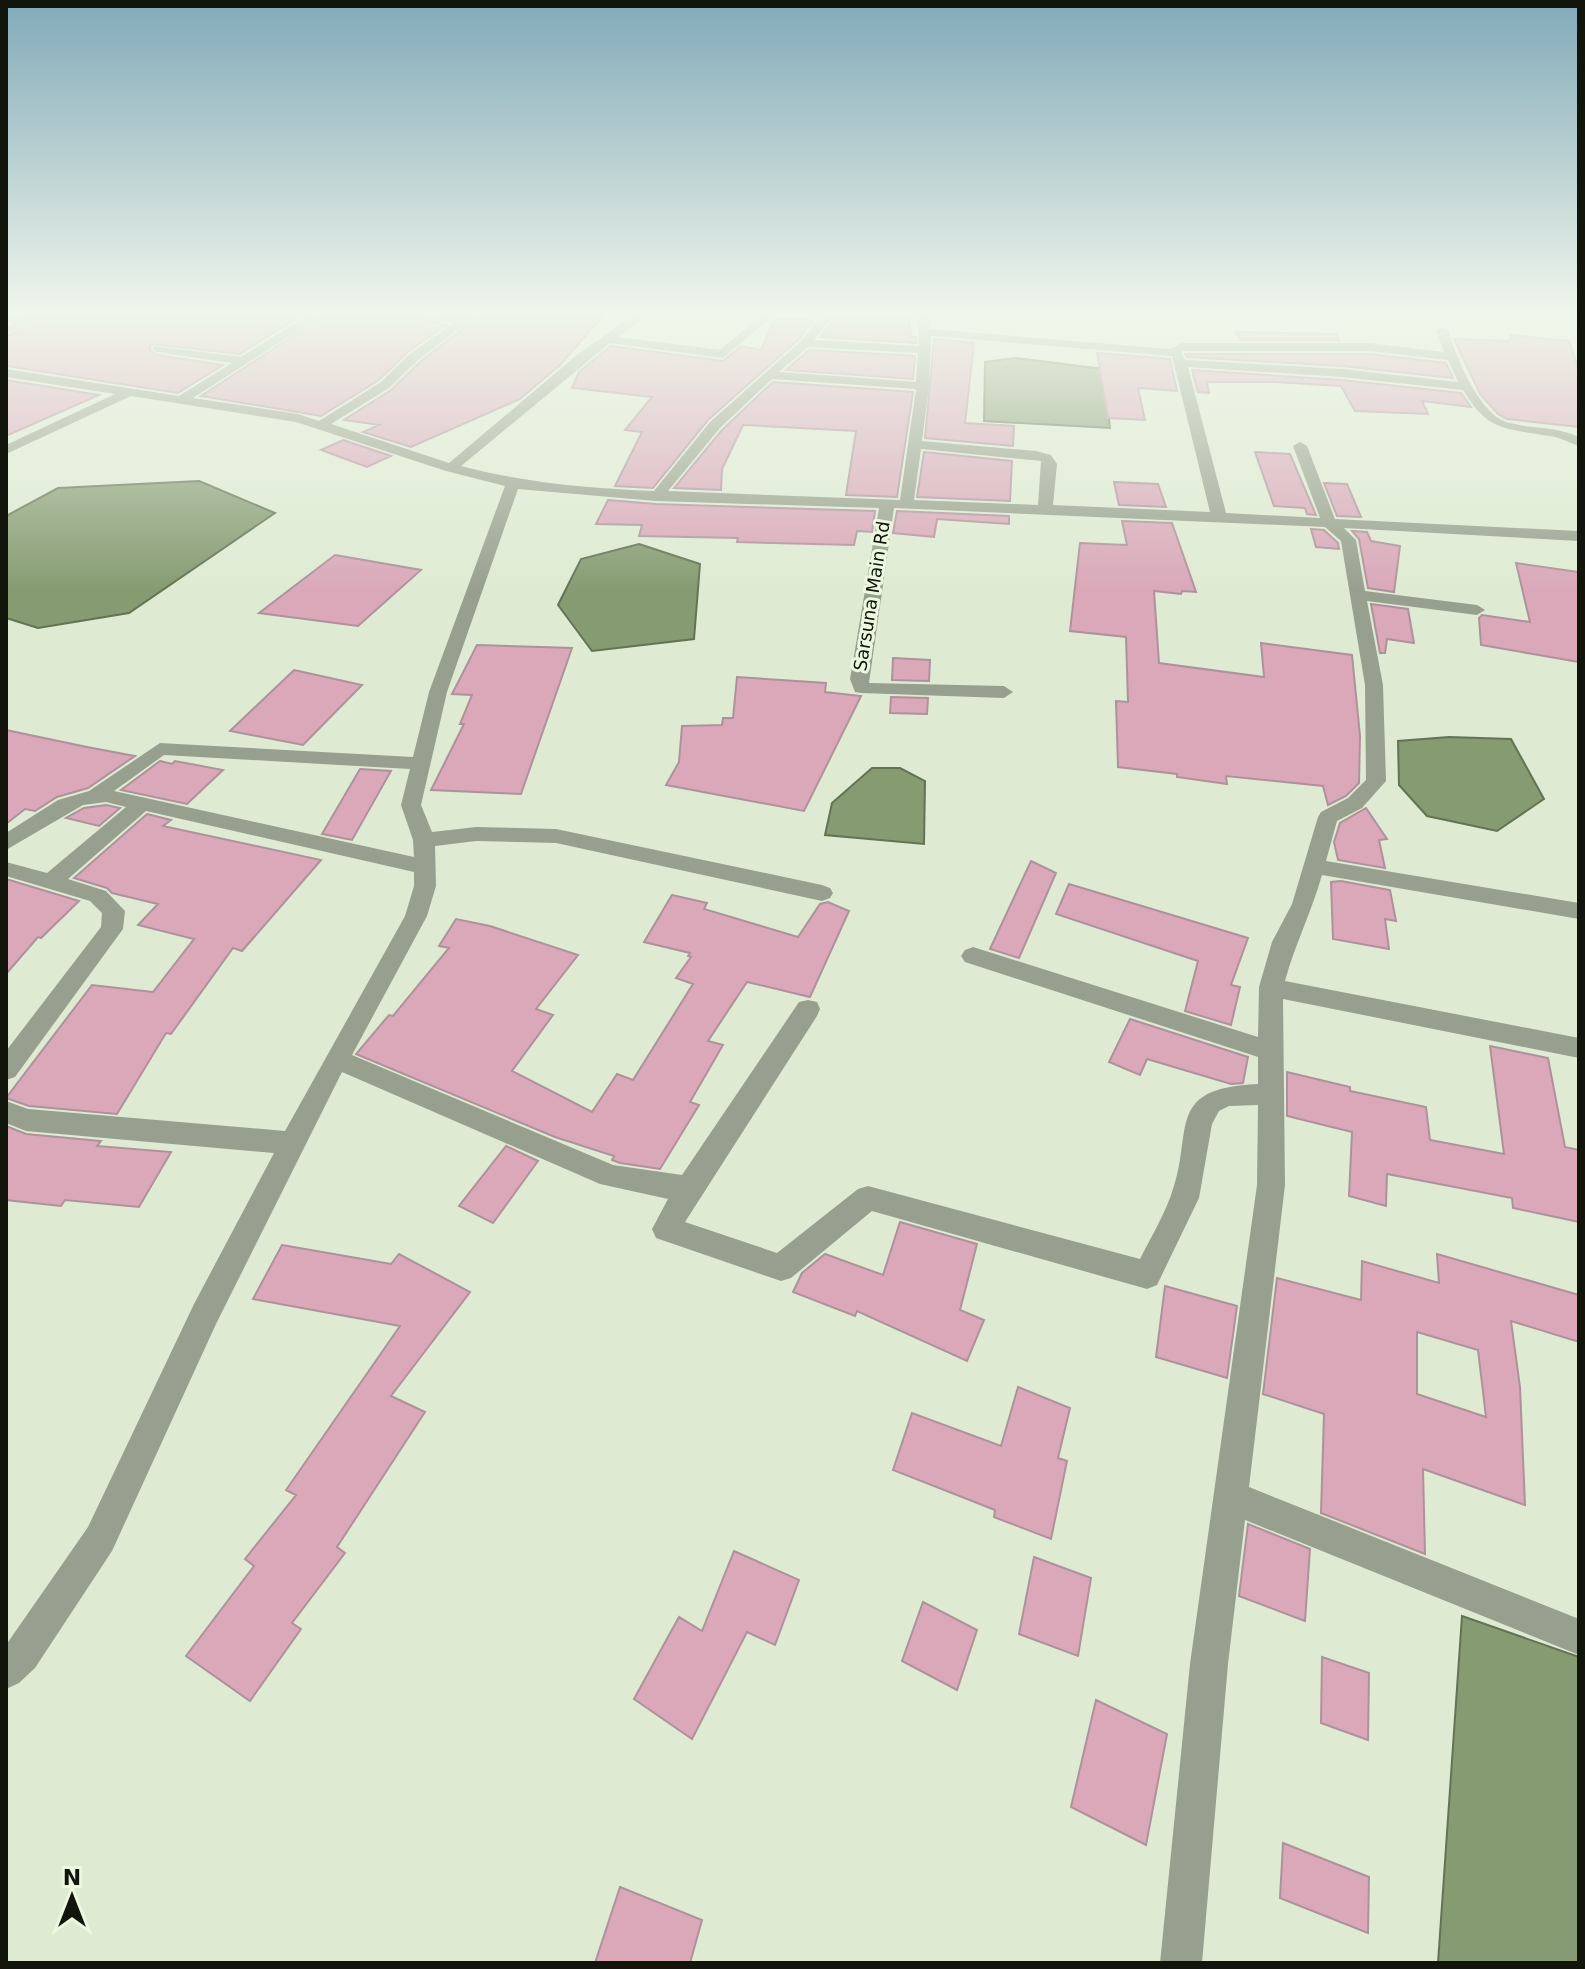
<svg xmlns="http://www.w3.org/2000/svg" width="1585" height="1969" viewBox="0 0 1585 1969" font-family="'DejaVu Sans',sans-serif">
  <rect width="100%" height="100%" fill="#deebd2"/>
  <path fill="#869b72" stroke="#637353" stroke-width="2" d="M 1015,358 L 1103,369 L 1110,428 L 984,421 L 985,362 Z
    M 199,481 L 275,513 L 129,613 L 38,628 L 6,618 L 6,516 L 58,488 Z
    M 639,544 L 700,564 L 694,639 L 592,651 L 558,605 L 581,559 Z
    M 1449,737 L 1511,739 L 1544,799 L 1497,831 L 1427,816 L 1399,785 L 1398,741 Z
    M 872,768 L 900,768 L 925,781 L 924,844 L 825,835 L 832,803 Z
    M 1462,1616 L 1579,1657 L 1579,1963 L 1438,1963 Z"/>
  <path fill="#daa8b9" stroke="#ae929b" stroke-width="2" fill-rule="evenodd" d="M 23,315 L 302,315 L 240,354 L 151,344 L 150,350 L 157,355 L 223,365 L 178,393 L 6,366 L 6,337 L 33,321 Z
    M 325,315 L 409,315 L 446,325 L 408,352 L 379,380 L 321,416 L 201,396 Z
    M 480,315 L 604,315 L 560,365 L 520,399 L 411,447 L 363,432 L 379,425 L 344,420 L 391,390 L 420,362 Z
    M 775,318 L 814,320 L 799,339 L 708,420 L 653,488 L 615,486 L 642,432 L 625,430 L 652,397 L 572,388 L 579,372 L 611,346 L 723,361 L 741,346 L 761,350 Z
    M 835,318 L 909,318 L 911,337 L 916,337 L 916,343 L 820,337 Z
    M 1236,332 L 1336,334 L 1339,340 L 1240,340 Z
    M 1511,335 L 1569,341 L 1579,370 L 1579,427 L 1507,419 L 1498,414 L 1480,394 L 1454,339 L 1509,341 Z
    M 934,339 L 974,343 L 965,423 L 1014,426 L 1013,446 L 925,438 Z
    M 809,350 L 915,356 L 913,379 L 786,370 Z
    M 1097,353 L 1170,359 L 1177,391 L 1138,388 L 1145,420 L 1108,418 Z
    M 1185,354 L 1369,354 L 1446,363 L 1453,378 L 1342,366 L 1187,357 Z
    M 1192,370 L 1342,380 L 1461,393 L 1471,407 L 1422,401 L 1428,414 L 1355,411 L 1341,386 L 1275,382 L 1207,382 L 1209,393 L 1198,392 Z
    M 6,380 L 99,395 L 6,436 Z
    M 773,382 L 913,392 L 897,497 L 846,495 L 856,431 L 743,425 L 722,469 L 721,490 L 674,488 L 722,430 Z
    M 343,440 L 391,456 L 367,467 L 321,450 Z
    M 924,452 L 1012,461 L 1010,501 L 917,497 Z
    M 1255,452 L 1290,454 L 1316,515 L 1307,514 L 1305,508 L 1274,506 Z
    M 1114,482 L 1158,484 L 1166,507 L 1119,505 Z
    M 1324,483 L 1347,484 L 1361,517 L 1337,516 Z
    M 608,500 L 656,504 L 875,511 L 872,532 L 857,531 L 854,545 L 737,542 L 738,538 L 639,536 L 642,525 L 596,524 Z
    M 897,511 L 1009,516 L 1009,524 L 937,519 L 934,537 L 893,533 Z
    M 1122,521 L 1172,523 L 1196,592 L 1182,591 L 1181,594 L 1154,591 L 1159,663 L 1264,677 L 1261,643 L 1352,655 L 1360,736 L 1359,783 L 1346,796 L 1328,805 L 1323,786 L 1226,776 L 1227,784 L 1177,777 L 1177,774 L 1118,767 L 1116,701 L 1128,702 L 1126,637 L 1070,631 L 1080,543 L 1127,545 Z
    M 1311,529 L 1324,530 L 1338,543 L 1339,549 L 1316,547 Z
    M 1352,531 L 1367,532 L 1371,541 L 1400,546 L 1394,592 L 1368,588 L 1359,539 Z
    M 335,555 L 421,570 L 358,626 L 259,613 Z
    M 1516,563 L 1579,572 L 1579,662 L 1481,645 L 1479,618 L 1482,615 L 1530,622 Z
    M 1371,604 L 1408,609 L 1414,643 L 1387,639 L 1385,653 L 1380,653 Z
    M 477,645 L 572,648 L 521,794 L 431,790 L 464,724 L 460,724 L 472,695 L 452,694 Z
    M 893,658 L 930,660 L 929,681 L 892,680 Z
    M 294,670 L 362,685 L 303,745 L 230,731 Z
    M 737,677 L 826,683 L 825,692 L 861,696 L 804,811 L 666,785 L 679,762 L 682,726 L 722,725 L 723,718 L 733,718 Z
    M 891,697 L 928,698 L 927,714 L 890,713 Z
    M 6,730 L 87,747 L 135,756 L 88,788 L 57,797 L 35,811 L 25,809 L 6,824 Z
    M 160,761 L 172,764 L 175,761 L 223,770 L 187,804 L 121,790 Z
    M 360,769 L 391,771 L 352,840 L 322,834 Z
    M 106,805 L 120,808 L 99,826 L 66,818 L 84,808 Z
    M 1366,808 L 1387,839 L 1379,840 L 1385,868 L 1338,860 L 1334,842 L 1340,823 Z
    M 147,814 L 171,820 L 163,826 L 321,860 L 242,951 L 233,948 L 171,1034 L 166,1033 L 117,1114 L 29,1106 L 6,1098 L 92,985 L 153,992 L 194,939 L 138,925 L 158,904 L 112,893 L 107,888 L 74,878 Z
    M 1031,861 L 1056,873 L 1019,958 L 990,949 Z
    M 6,879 L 79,901 L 41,938 L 38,937 L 6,974 Z
    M 1341,881 L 1390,890 L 1396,921 L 1385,919 L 1389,949 L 1333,939 L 1331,882 Z
    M 1069,884 L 1248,938 L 1231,985 L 1240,987 L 1231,1025 L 1185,1011 L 1198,961 L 1056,914 Z
    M 672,895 L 707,903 L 704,909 L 798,937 L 820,904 L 828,902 L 849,911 L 810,997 L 747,982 L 708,1041 L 723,1045 L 690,1102 L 699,1105 L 660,1169 L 620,1163 L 612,1160 L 614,1156 L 555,1137 L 356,1054 L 389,1015 L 393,1016 L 449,948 L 439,946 L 456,919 L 490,926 L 578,955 L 536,1009 L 553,1015 L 512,1071 L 592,1112 L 617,1074 L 633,1080 L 693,984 L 676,978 L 691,957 L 688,956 L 690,953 L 644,942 Z
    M 1130,1019 L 1248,1057 L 1243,1083 L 1231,1084 L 1147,1059 L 1140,1075 L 1109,1062 Z
    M 1490,1046 L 1548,1058 L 1565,1147 L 1579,1150 L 1579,1222 L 1513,1208 L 1512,1198 L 1387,1174 L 1386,1206 L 1349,1196 L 1352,1132 L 1287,1116 L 1287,1072 L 1350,1087 L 1350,1091 L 1426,1107 L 1430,1140 L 1504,1154 Z
    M 6,1126 L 26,1134 L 101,1141 L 97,1146 L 171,1152 L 139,1207 L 65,1200 L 61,1206 L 6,1200 Z
    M 506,1146 L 538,1161 L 493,1223 L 459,1206 Z
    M 900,1222 L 977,1244 L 960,1310 L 984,1320 L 967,1361 L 857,1311 L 855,1316 L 793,1292 L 802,1273 L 825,1254 L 883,1275 Z
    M 282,1245 L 391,1264 L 399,1254 L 470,1292 L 391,1396 L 425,1412 L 337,1547 L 345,1553 L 292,1623 L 301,1629 L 250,1701 L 186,1656 L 254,1566 L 245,1559 L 296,1495 L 286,1490 L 400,1326 L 253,1299 Z
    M 1437,1254 L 1579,1295 L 1579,1342 L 1511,1321 L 1520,1387 L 1525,1505 L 1423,1469 L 1425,1554 L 1321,1513 L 1324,1414 L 1263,1394 L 1277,1278 L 1361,1300 L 1362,1261 L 1439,1283 ZM 1417,1332 L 1478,1350 L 1486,1417 L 1417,1394 Z
    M 1165,1286 L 1237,1306 L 1227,1378 L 1156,1357 Z
    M 1018,1387 L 1070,1408 L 1058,1458 L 1067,1461 L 1051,1539 L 994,1517 L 995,1510 L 893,1470 L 912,1413 L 1001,1446 Z
    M 1248,1524 L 1310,1549 L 1305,1621 L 1239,1596 Z
    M 734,1551 L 799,1580 L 775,1645 L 747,1632 L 692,1739 L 634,1699 L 679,1617 L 702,1631 Z
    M 1034,1557 L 1091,1578 L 1078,1656 L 1019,1634 Z
    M 923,1602 L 977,1630 L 957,1690 L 902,1661 Z
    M 1322,1657 L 1369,1673 L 1368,1740 L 1321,1723 Z
    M 1096,1700 L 1167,1734 L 1146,1845 L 1071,1807 Z
    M 1283,1843 L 1369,1877 L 1368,1933 L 1280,1898 Z
    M 620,1887 L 702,1920 L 690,1963 L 595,1963 Z"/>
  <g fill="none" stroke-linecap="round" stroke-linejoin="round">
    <path fill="#97a08e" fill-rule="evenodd" d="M 6,315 L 28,319 L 30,321 L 6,334 L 6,326 L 13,323 L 6,321 Z
      M 308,315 L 322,315 L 193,398 L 298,414 L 319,421 L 381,382 L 410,354 L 453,323 L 412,315 L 477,315 L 418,360 L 389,388 L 331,424 L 449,463 L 577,355 L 634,315 L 647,315 L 618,337 L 720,350 L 761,315 L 774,315 L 723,358 L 610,343 L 461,466 C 526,483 587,488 654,491 L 710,422 L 801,341 L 822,315 L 834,315 L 814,340 L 919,346 L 918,315 L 930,315 L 930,329 L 1170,349 L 1182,343 L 1369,343 L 1444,352 L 1436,330 L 1442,327 L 1448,330 C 1456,356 1478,412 1506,422 C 1530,429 1556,426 1579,437 L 1579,446 C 1569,443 1560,437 1549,436 C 1505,428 1488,432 1463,390 L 1342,377 L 1188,367 L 1226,513 L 1320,518 L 1293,446 L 1300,442 L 1307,446 L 1335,519 L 1579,531 L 1579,541 L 1344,528 L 1356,540 L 1365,591 L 1477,605 L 1485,610 L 1477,615 L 1367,601 L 1383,685 L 1386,781 L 1362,808 L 1337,821 L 1326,861 L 1579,903 L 1579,919 L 1322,875 C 1312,911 1295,944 1285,981 L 1579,1038 L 1579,1058 L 1283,999 L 1285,1185 L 1249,1487 L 1579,1619 L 1579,1655 L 1245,1520 L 1228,1664 L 1202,1963 L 1160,1963 L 1190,1664 L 1257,1185 L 1258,1105 L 1229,1106 L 1219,1111 L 1212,1124 L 1199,1198 L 1157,1285 L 1147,1289 L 872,1211 L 791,1278 L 781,1281 L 656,1238 L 652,1229 L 668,1199 L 600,1184 L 342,1072 L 216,1324 L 112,1551 L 35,1668 L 19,1683 L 6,1689 L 6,1645 L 88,1527 L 194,1304 L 274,1153 L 26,1131 L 6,1123 L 6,1101 L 28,1109 L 285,1131 L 405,916 L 414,886 L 414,872 L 146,811 L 68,879 L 106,891 L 125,911 L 123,929 L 15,1077 L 6,1080 L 6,1051 L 101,927 L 102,913 L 90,901 L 6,876 L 6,862 L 47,873 L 126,807 L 106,802 L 83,805 L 6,850 L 6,833 L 58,800 L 89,791 L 160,743 L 413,757 L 429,692 L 505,486 L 446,471 L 296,422 L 131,396 L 6,454 L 6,445 L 115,394 L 6,377 L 6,369 L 179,396 L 232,363 L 157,352 L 153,350 L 153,346 L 241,357 ZM 931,336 L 1172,356 L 1210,512 L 1053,505 L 1057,464 L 1051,455 L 1036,451 L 922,441 L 929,386 ZM 808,347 L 918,353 L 916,382 L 779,372 ZM 1184,351 L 1369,351 L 1448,360 L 1458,382 L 1342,369 L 1185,360 L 1181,352 ZM 772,379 L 916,389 L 900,500 L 668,491 L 720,428 ZM 921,449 L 1041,461 L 1038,505 L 914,500 ZM 518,489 L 656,501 L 879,508 L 850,679 L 855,692 L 861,693 L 1004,698 L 1013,692 L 1004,686 L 869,683 L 894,508 L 1325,527 L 1341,541 L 1365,685 L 1366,780 L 1348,798 L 1321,812 L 1318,817 L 1292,904 L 1272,942 L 1259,987 L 1258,1037 L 973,947 L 965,950 L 961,956 L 965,962 L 1258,1057 L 1258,1084 C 1161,1088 1196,1133 1170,1198 C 1162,1219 1150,1239 1140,1259 L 868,1186 L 858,1189 L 777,1253 L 685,1222 L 817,1016 L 820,1009 L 817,1002 L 808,1000 L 799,1002 L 682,1175 L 613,1165 L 352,1055 L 427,916 L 436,886 L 435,846 L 476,841 L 556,843 L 822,901 L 830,898 L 833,893 L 830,888 L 822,885 L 556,829 L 476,827 L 432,832 L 421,805 L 447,692 ZM 164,755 L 410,769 L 401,805 L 413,840 L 414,857 L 114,791 Z"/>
  </g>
  <linearGradient id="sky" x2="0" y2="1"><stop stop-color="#81aab9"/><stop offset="0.53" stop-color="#f0f6eb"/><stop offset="1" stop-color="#f0f6eb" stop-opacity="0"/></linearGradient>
  <rect width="1585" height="591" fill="url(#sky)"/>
  <g text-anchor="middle" stroke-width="6" stroke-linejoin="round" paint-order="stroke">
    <g font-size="18" fill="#11150c" stroke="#ebf8df">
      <text transform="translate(872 596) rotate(-81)" y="6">Sarsuna Main Rd</text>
    </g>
  </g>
  <rect width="1585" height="1969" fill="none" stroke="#11150c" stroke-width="16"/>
  <g transform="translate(72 1897)" stroke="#ebf8df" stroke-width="6" paint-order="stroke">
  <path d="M0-6L14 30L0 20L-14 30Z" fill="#11150c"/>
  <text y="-12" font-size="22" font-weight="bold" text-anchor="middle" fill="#11150c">N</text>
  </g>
</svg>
